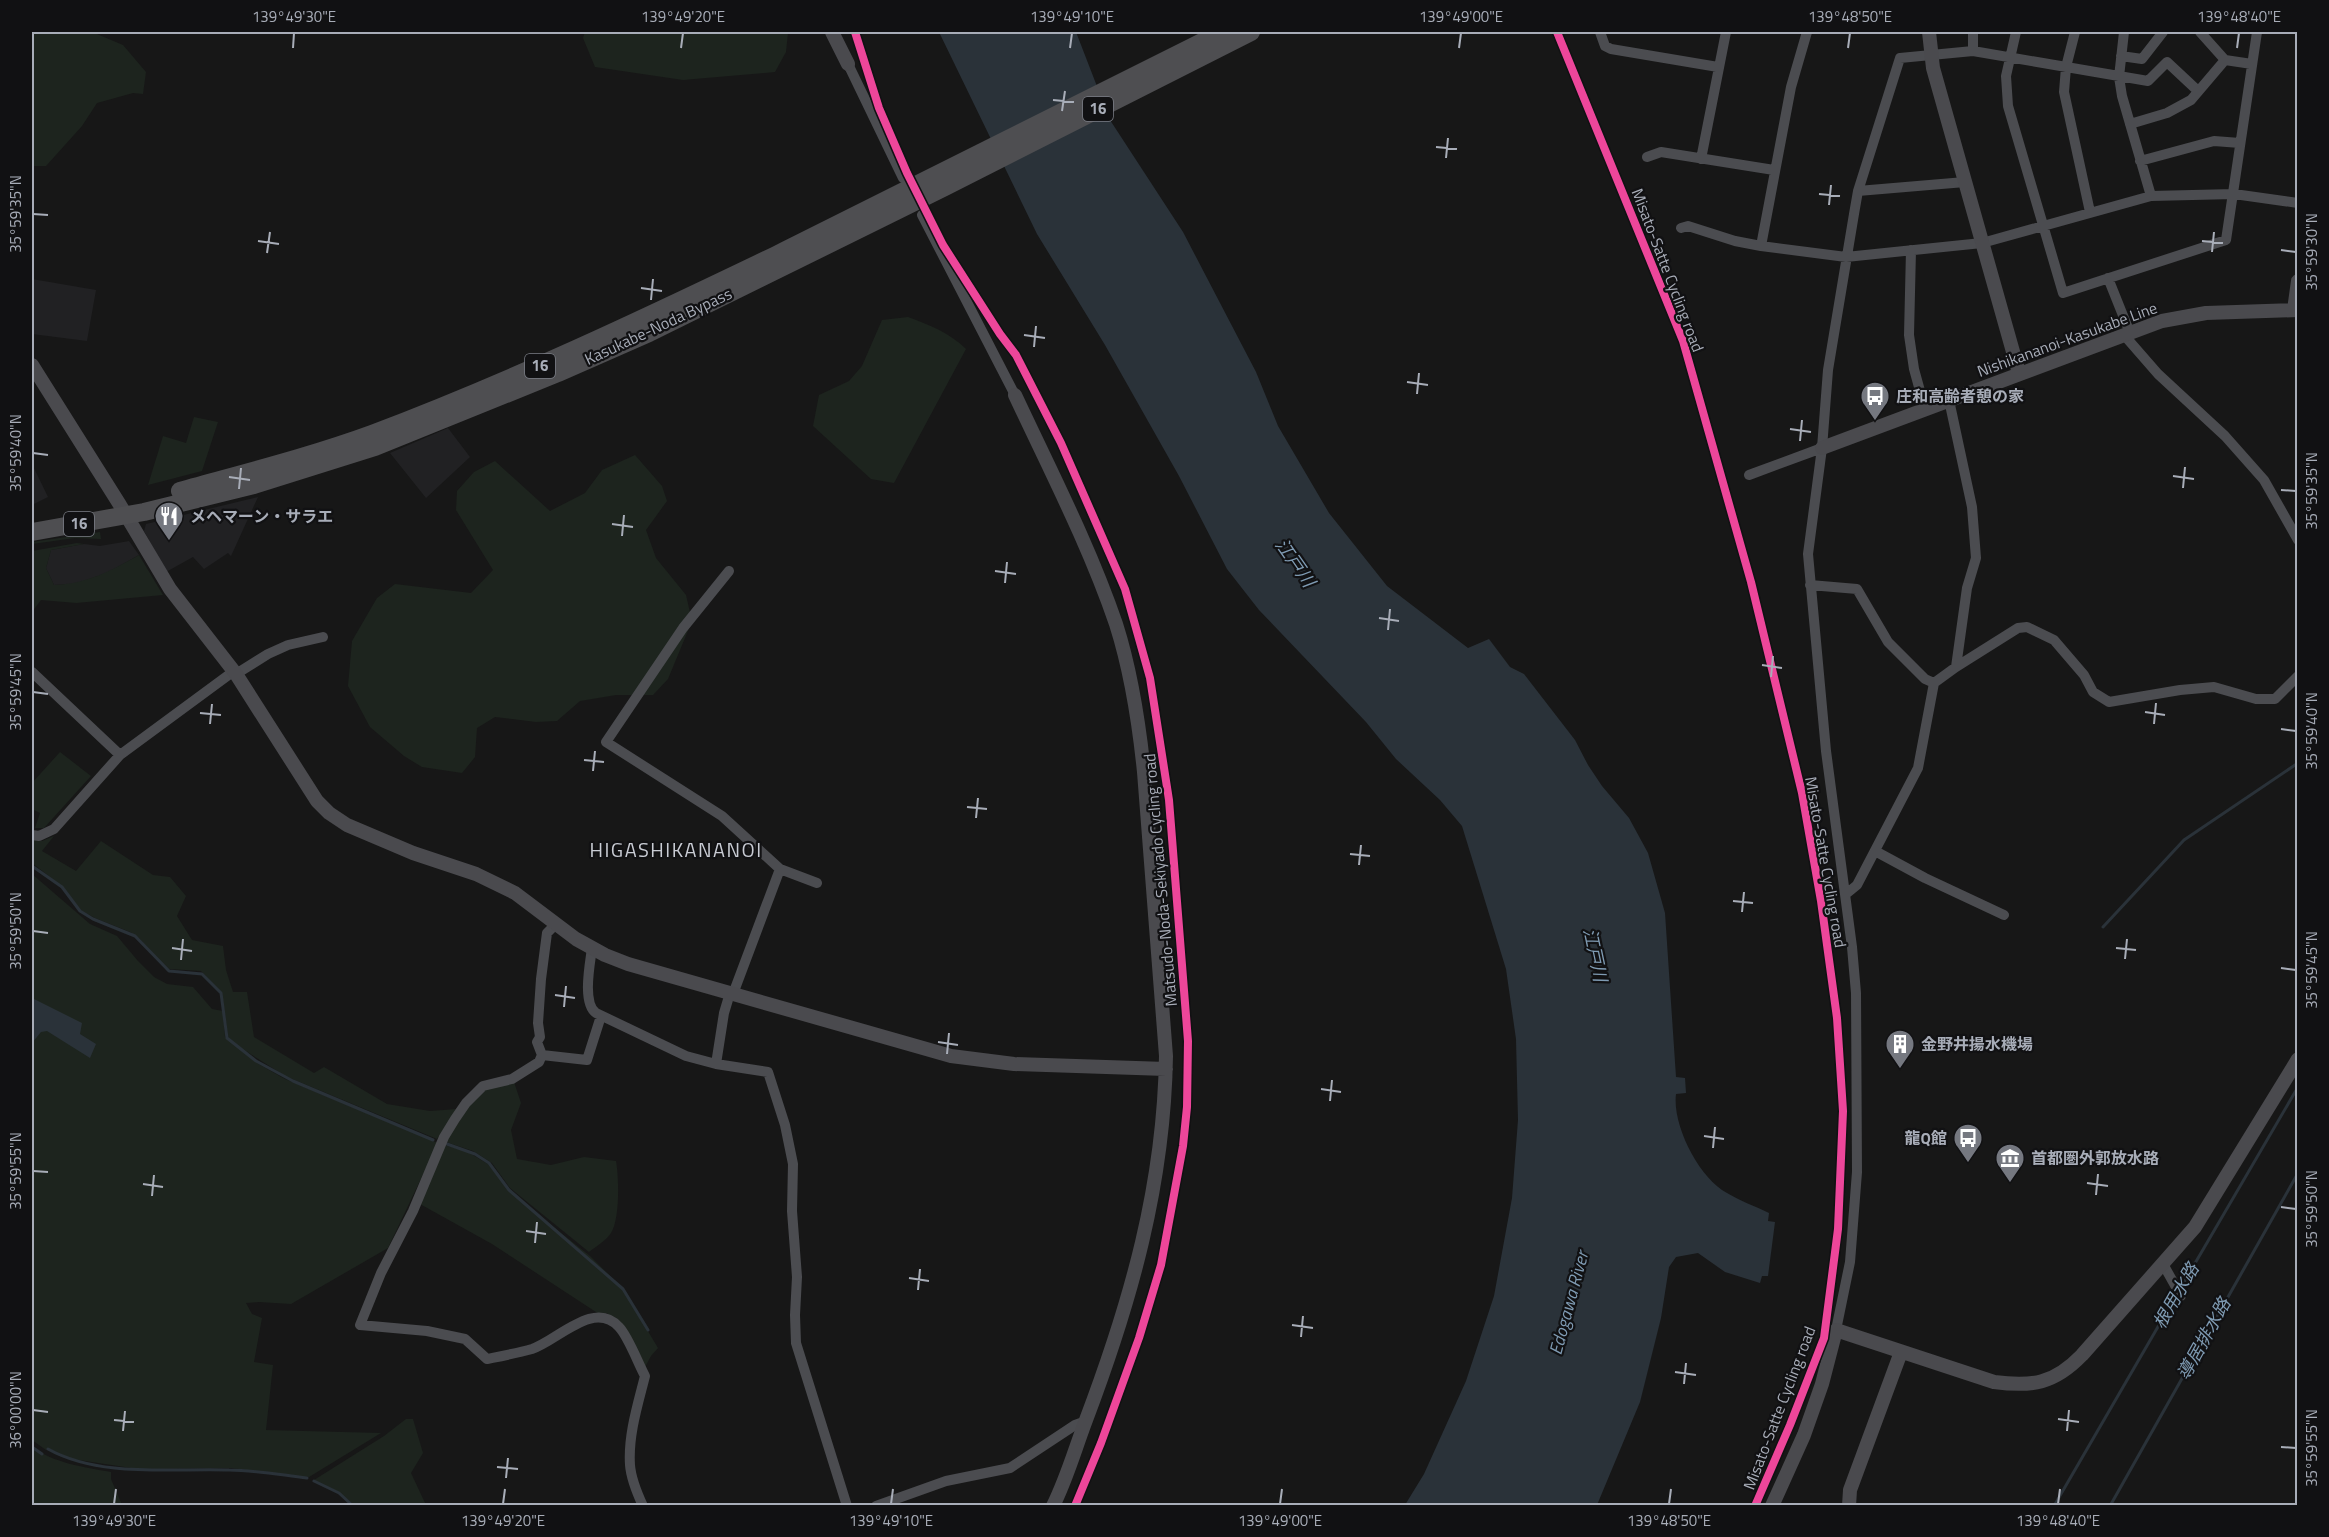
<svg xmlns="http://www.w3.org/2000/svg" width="2329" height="1537" viewBox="0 0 2329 1537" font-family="'Titillium Web','Noto Sans JP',sans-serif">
  <rect width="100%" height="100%" fill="#171717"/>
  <path fill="#212123" d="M 32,279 L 96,290 L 87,341 L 32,334 Z
    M 448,428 L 470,457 L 426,498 L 390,453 Z
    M 33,466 L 48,497 L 32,505 L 32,467 Z
    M 258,497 L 231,556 L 228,553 L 204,569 L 193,557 L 166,572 L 144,531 L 146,524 Z
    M 129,541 L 139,555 L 107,573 L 75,584 L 54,585 L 46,568 L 51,550 L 84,544 L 100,546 Z"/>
  <path fill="#1d241e" d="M 32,32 L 92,32 L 123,45 L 146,72 L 143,94 L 133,93 L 97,103 L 82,126 L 46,166 L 32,166 Z
    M 585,32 L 786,32 L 788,33 L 786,52 L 775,72 L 683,80 L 595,67 L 583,38 Z
    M 908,317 C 930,325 950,333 966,349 L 894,483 L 871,479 L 813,426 L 819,395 L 849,381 L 862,366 L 882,320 Z
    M 194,417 L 218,422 L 202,471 L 148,485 L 163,436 L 186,443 Z
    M 635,455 L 662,486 L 667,501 L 646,530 L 656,558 L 686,595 L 692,621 L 668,679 L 653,695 L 616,695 L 580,701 L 557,721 L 536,722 L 495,717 L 477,728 L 475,757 L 462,773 L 422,767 L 404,756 L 370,727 L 348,686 L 352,641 L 377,598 L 395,584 L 471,593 L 493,570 L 456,510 L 457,491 L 474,472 L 495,461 L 550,511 L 585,493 L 602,470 Z
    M 100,532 L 101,539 L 75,538 L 32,544 L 32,542 Z
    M 77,543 L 84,544 L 51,550 L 46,568 L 54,585 C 86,584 111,571 139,555 L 163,595 L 76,603 L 41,600 L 32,612 L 32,551 Z
    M 60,752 L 91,776 L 44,828 L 35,828 L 40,813 L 32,809 L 32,783 Z
    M 54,836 L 42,851 L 76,871 L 101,841 L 153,875 L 170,877 L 186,896 L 177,916 L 192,940 L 223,946 L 226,970 L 233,992 L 247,992 L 254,1037 L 314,1073 L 324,1067 L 387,1104 L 430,1111 L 457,1109 L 437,1139 L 285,1076 L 230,1041 L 228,1036 L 222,993 L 201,971 L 169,969 L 152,954 L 139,938 L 130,932 L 95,918 L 80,910 L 63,887 L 32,863 L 32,839 L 42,841 Z
    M 32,874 L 90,924 L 117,936 L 138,961 L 154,977 L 167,984 L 193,987 L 212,1009 L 223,1011 L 225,1037 L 257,1063 L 285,1079 L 438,1143 L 388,1248 L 291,1304 L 259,1302 L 246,1303 L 252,1314 L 262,1318 L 254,1362 L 273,1365 L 266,1430 L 381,1433 L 309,1477 L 231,1468 L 138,1469 L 72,1459 L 48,1448 L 46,1450 L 32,1440 Z
    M 514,1082 L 521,1103 L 511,1130 L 517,1159 L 551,1165 L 584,1157 L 616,1161 C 619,1177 620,1219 611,1233 C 607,1240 595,1247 589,1252 L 510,1188 L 492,1163 L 473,1151 L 446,1142 L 460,1116 L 484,1090 Z
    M 445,1145 L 468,1152 L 488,1164 L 512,1194 L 590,1256 L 623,1289 L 658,1348 L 651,1356 L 644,1369 L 612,1318 L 607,1313 L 599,1314 L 492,1244 L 420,1204 Z
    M 406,1419 L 413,1419 L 423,1453 L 411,1473 L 426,1505 L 354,1505 L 337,1491 L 314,1480 L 384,1436 Z
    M 32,1447 C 54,1463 83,1467 111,1472 L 111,1479 L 122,1505 L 32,1505 Z"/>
  <path fill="#2a3239" d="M 939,32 L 1076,32 L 1110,120 L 1183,232 L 1256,372 L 1278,426 L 1329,513 L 1387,586 L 1468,648 L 1489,639 L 1510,667 L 1524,674 L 1575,740 L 1588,765 L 1602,786 L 1629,818 L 1648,853 L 1665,913 L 1676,1077 L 1685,1078 L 1686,1093 L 1676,1094 C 1672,1125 1699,1178 1727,1193 C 1740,1201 1755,1206 1769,1213 L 1768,1221 L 1775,1222 L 1768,1276 L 1762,1276 L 1760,1283 L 1725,1272 L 1698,1253 L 1676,1257 L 1669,1267 L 1661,1318 L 1640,1402 L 1597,1505 L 1405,1505 L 1424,1474 L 1466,1381 L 1494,1296 L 1512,1198 L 1518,1120 L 1516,1039 L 1506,969 L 1462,826 L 1440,800 L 1396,759 L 1366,722 L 1259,610 L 1227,569 L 1179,476 L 1105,345 L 1037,234 Z
    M 32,998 L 82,1023 L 80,1034 L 96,1044 L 90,1058 L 47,1031 L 41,1032 L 32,1043 Z"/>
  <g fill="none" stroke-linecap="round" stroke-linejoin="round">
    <path stroke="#2a3239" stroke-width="3" d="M 32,866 L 62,887 L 80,911 L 93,919 L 135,936 L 169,971 L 202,974 L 221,993 L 227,1038 L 256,1061 L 293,1081 L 433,1140
      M 2103,927 L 2184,840 L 2298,763
      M 447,1144 L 475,1154 L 489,1163 L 509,1190 L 623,1289 L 648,1330
      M 2180,1289 L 2298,1087
      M 32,1447 L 42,1454
      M 48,1449 C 100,1478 172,1468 229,1470 C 255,1470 281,1475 307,1478
      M 314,1481 L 339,1493 L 353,1506
      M 2054,1506 L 2177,1294
      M 2110,1506 L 2298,1173"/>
    <path stroke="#4b4c50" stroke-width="10" d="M 1600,32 L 1605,46 L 1611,49 L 1718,67
      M 2016,32 L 2006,76 L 2008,106 L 2063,293 L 2226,240 L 2257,32
      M 2075,32 L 2066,67 L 2064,92 L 2090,212
      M 2124,32 L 2119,77 L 2122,96 L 2151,196
      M 2200,32 L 2225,60
      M 1973,51 L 1973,32
      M 2121,56 L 2142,59 L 2163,32
      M 848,64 L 903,178
      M 2130,124 L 2167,113 L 2191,100 L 2225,60 L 2252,64
      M 1647,157 L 1661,152 L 1774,170
      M 1701,159 L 1726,32
      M 2140,161 L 2214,141 L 2240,143
      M 1858,191 L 1965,182
      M 922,215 L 1015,395
      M 1681,228 L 1688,226 L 1735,241 L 1761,246 L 1846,257 L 1982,243 L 2151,196 L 2234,194 L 2298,203
      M 1761,246 L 1791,87 L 1807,32
      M 1911,250 L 1909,335 L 1914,369 L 1925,409
      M 2108,278 L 2130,333
      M 2124,335 L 2158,374 L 2225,436 L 2264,480 L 2298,540
      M 1949,400 L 1972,507 L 1976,558 L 1967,588 L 1956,667
      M 1749,475 L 1822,448
      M 729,571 L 683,628 L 606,742 L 722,816 L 780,869 L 817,883
      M 1810,585 L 1857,589 L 1888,642 L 1925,679 L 1934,683
      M 32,672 L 120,755
      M 236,674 L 268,654 L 288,645 L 323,637
      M 32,835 L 39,836 L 54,829 L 120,755 L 234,671
      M 1875,851 L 1925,878 L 2004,915
      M 1846,894 L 1857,885 L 1918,768 L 1934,683 L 1956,667 L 2018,628 L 2027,627 L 2054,640 L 2084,675 L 2093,692 L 2109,702 L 2180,690 L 2214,687 L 2256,699 L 2275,699 L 2298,676
      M 556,924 L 547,933 L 541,979 L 538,1023 L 540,1037 L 537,1042 L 542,1055 L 539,1062 L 512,1079 L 483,1086 L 466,1103 L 455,1119 L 444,1137 L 413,1211 L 381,1273 L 360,1325 L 427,1331 L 465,1339 L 487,1359 C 502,1356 518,1353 532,1349 C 557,1341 594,1299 619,1327 C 628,1336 638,1363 645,1376 C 638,1404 628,1435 630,1465 C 631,1479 637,1493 643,1506
      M 592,948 C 590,964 582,1003 596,1013 L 686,1056 L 716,1064 L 768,1072 L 785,1125 L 793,1164 L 792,1211 L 797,1277 L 795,1315 L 796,1343 L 847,1506
      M 733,994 L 780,869
      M 542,1055 L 587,1060 L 601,1016
      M 716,1064 L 724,1013 L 730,993
      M 2163,1264 L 2181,1296
      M 1836,1330 L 1850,1262 L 1857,1172 L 1856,993 L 1852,947 L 1826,751 L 1808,554 L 1822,448 L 1828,370 L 1854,214 L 1858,191 L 1900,58 L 1973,51 L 2148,81 L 2167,62 L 2198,91
      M 876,1506 L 946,1481 L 1010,1468 L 1075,1425 L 1086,1421"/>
    <path stroke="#4a4a4e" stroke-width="14" d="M 832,32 L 848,64
      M 1929,32 L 1933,68 L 2019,373
      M 2294,310 L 2298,281
      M 32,365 L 120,505 L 170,589 L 236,674 L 317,801 L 329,813 L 347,825 L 413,853 L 476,874 L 515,893 L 576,939 L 605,955 L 628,964 L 951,1056 L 1014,1064 L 1166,1069
      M 1015,395 C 1050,470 1089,545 1116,624 C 1131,671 1139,723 1144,772 L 1166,1056 C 1164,1185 1131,1301 1086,1420 C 1075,1449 1067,1478 1053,1506
      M 1822,448 L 2162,321 L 2206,313 L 2298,310
      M 1772,1506 L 1804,1435 L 1822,1384 L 1836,1330 L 1994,1382 C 2032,1387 2054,1384 2082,1355 L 2195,1227 L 2298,1059
      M 1849,1506 L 1850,1490 L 1901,1352"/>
    <path stroke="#4e4e51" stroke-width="18" d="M 180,491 C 244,473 309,457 372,434 C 510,382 643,319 776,255 C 925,182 1073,107 1222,32
      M 32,532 L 144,512 L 254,485 L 375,447 L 558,373 L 649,333 L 945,187 L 1251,32"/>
    <g stroke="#111113" stroke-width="11">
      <path id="cycleway" d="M 855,32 L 879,108 L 907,173 L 943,245 L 1000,334 L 1016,355 L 1061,443 L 1125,589 L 1150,678 L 1169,800 L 1188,1041 L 1187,1107 L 1183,1146 L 1161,1265 L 1139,1338 L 1101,1443 L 1075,1506
        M 1557,32 L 1683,341 L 1751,582 L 1802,793 L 1821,901 L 1837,1018 L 1843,1111 L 1838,1229 L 1824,1338 L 1790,1425 L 1755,1506"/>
    </g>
    <use href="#cycleway" stroke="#ed469a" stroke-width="8"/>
  </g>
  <path fill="none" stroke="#a8adb8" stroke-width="2" d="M 293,48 L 294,33M 681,48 L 683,33M 1070,48 L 1072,33M 1459,48 L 1461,33M 1848,48 L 1850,33M 2237,48 L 2239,33M 1053,100 L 1074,102M 1062,111 L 1065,91M 1436,147 L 1457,149M 1446,158 L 1448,138M 1819,194 L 1840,196M 1829,205 L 1831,185M 33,214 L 48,215M 258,241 L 279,244M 2202,241 L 2223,243M 2281,250 L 2296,252M 2212,252 L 2214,232M 267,253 L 270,232M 641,288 L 662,291M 651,300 L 653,279M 1024,335 L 1045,338M 1034,347 L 1036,326M 1407,382 L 1428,385M 1417,394 L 1419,373M 1790,429 L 1811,432M 1800,441 L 1802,420M 33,453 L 48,455M 2173,476 L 2194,479M 229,477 L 250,480M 2183,488 L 2185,467M 239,489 L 241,468M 2281,490 L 2296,491M 612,524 L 633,527M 622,536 L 624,515M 995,571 L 1016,574M 1005,583 L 1007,562M 1379,618 L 1399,621M 1388,630 L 1390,609M 1762,665 L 1782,668M 1771,677 L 1773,656M 33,692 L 48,694M 2145,712 L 2165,715M 200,713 L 221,715M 210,724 L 212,704M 2154,724 L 2156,703M 2281,729 L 2296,731M 584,760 L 604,762M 593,771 L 595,751M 967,807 L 987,809M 976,818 L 978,798M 1350,854 L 1370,856M 1359,865 L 1361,845M 1733,901 L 1753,903M 1742,912 L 1744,892M 33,931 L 48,933M 172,948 L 192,951M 2116,948 L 2136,950M 2125,959 L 2127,939M 181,960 L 183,939M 2281,968 L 2296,970M 555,995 L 575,998M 564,1007 L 566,986M 938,1042 L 958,1045M 947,1054 L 949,1033M 1321,1089 L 1341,1092M 1330,1101 L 1332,1080M 1704,1136 L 1724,1139M 1713,1148 L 1715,1127M 33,1171 L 48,1172M 2087,1183 L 2108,1186M 143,1184 L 163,1187M 2096,1195 L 2098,1174M 152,1196 L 154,1175M 2281,1207 L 2296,1209M 526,1231 L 546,1234M 535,1243 L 537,1222M 909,1278 L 929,1281M 918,1290 L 920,1269M 1292,1325 L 1313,1328M 1301,1337 L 1303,1316M 1675,1372 L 1696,1375M 1684,1384 L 1686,1363M 33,1410 L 48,1412M 2058,1419 L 2079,1422M 114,1420 L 134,1422M 123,1431 L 125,1411M 2067,1431 L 2069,1410M 2281,1447 L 2296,1448M 497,1467 L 518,1469M 506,1478 L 508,1458M 114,1504 L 116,1489M 503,1504 L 505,1489M 891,1504 L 893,1489M 1280,1504 L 1282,1489M 1669,1504 L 1671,1489M 2058,1504 L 2060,1489"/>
  <defs>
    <g id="bus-pin" transform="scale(1.5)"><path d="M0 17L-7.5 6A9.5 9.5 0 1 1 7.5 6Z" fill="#757880" stroke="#111113"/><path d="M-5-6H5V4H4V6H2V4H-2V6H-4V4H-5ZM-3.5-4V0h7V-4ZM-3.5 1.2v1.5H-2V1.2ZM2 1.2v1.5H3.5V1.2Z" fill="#fff"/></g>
    <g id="restaurant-pin" transform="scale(1.5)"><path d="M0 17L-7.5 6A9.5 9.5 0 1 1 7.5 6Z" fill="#757880" stroke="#111113"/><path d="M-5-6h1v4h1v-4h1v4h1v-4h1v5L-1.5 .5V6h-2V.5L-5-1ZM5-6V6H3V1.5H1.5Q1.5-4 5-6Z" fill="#fff"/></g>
    <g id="building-pin" transform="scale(1.5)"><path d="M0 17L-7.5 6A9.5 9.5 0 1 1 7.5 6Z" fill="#757880" stroke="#111113"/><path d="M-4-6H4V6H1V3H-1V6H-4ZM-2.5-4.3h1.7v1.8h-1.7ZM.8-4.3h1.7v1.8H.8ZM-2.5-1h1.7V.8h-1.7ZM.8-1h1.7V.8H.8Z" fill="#fff"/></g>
    <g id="museum-pin" transform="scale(1.5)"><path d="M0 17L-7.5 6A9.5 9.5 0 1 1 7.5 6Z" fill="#757880" stroke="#111113"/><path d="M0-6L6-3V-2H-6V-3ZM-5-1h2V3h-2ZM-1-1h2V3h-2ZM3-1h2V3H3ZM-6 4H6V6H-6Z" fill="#fff"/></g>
  </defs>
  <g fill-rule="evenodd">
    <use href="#bus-pin" x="1875" y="396"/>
    <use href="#restaurant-pin" x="169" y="516"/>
    <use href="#building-pin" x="1900" y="1044"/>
    <use href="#bus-pin" x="1968" y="1138"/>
    <use href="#museum-pin" x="2010" y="1158"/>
  </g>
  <g text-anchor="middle" stroke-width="4.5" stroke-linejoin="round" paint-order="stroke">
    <g fill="#111113" stroke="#7b7e86" stroke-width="1.5">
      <rect x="1083" y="97" width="30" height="24" rx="4.5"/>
      <rect x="525" y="354" width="30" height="24" rx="4.5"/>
      <rect x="64" y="512" width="30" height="24" rx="4.5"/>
    </g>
    <g font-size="15" font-weight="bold" fill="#a8adb8">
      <text x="1098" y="114">16</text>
      <text x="540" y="371">16</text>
      <text x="79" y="529">16</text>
    </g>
    <g font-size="16" fill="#a8adb8" stroke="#111113">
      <text transform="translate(1668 270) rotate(69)" y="6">Misato-Satte Cycling road</text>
      <text transform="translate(658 326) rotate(-25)" y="6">Kasukabe-Noda Bypass</text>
      <text transform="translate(2067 339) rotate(-20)" y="6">Nishikananoi-Kasukabe Line</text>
      <text transform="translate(1826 862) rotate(80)" y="6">Misato-Satte Cycling road</text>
      <text transform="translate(1160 880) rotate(-95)" y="6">Matsudo-Noda-Sekiyado Cycling road</text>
      <text transform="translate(1779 1408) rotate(-69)" y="6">Misato-Satte Cycling road</text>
    </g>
    <g font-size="16" font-weight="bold" fill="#a8adb8" stroke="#111113" text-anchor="start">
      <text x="1896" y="402">庄和高齢者憩の家</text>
      <text x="190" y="522">メヘマーン・サラエ</text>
      <text x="1921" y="1050">金野井揚水機場</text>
      <text x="1947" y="1144" text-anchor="end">龍Q館</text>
      <text x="2031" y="1164">首都圏外郭放水路</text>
    </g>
    <g font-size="18" font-style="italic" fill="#7f9bb3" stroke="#111113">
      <text transform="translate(1295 563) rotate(55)" y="6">江戸川</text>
      <text transform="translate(1595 955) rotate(78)" y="6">江戸川</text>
      <text transform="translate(2176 1296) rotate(-60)" y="6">根用水路</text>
      <text transform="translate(1569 1303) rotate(-75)" y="6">Edogawa River</text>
      <text transform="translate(2204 1339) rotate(-61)" y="6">導居排水路</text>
    </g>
    <g font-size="20" letter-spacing="1.5" fill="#c9ccd4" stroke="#111113">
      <text x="676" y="857">HIGASHIKANANOI</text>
    </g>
  </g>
  <rect width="2329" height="1537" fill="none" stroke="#111113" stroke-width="66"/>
  <rect x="33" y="33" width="2263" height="1471" fill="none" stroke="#a8adb8" stroke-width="2"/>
  <g font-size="15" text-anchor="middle" fill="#a8adb8">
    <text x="294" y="22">139°49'30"E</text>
    <text x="683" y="22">139°49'20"E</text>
    <text x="1072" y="22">139°49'10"E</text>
    <text x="1461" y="22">139°49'00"E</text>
    <text x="1850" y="22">139°48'50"E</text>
    <text x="2239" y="22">139°48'40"E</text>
    <text transform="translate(16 214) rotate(-90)" y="5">35°59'35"N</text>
    <text transform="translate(2312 252) rotate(-90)" y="5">35°59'30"N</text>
    <text transform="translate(16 453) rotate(-90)" y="5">35°59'40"N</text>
    <text transform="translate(2312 491) rotate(-90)" y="5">35°59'35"N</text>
    <text transform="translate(16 692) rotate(-90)" y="5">35°59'45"N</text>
    <text transform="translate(2312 731) rotate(-90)" y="5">35°59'40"N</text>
    <text transform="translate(16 931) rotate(-90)" y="5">35°59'50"N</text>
    <text transform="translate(2312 970) rotate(-90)" y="5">35°59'45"N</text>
    <text transform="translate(16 1171) rotate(-90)" y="5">35°59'55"N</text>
    <text transform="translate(2312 1209) rotate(-90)" y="5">35°59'50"N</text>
    <text transform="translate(16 1410) rotate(-90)" y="5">36°00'00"N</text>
    <text transform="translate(2312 1448) rotate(-90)" y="5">35°59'55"N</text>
    <text x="114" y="1526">139°49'30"E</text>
    <text x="503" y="1526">139°49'20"E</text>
    <text x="891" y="1526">139°49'10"E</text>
    <text x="1280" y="1526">139°49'00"E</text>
    <text x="1669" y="1526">139°48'50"E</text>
    <text x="2058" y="1526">139°48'40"E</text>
  </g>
</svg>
